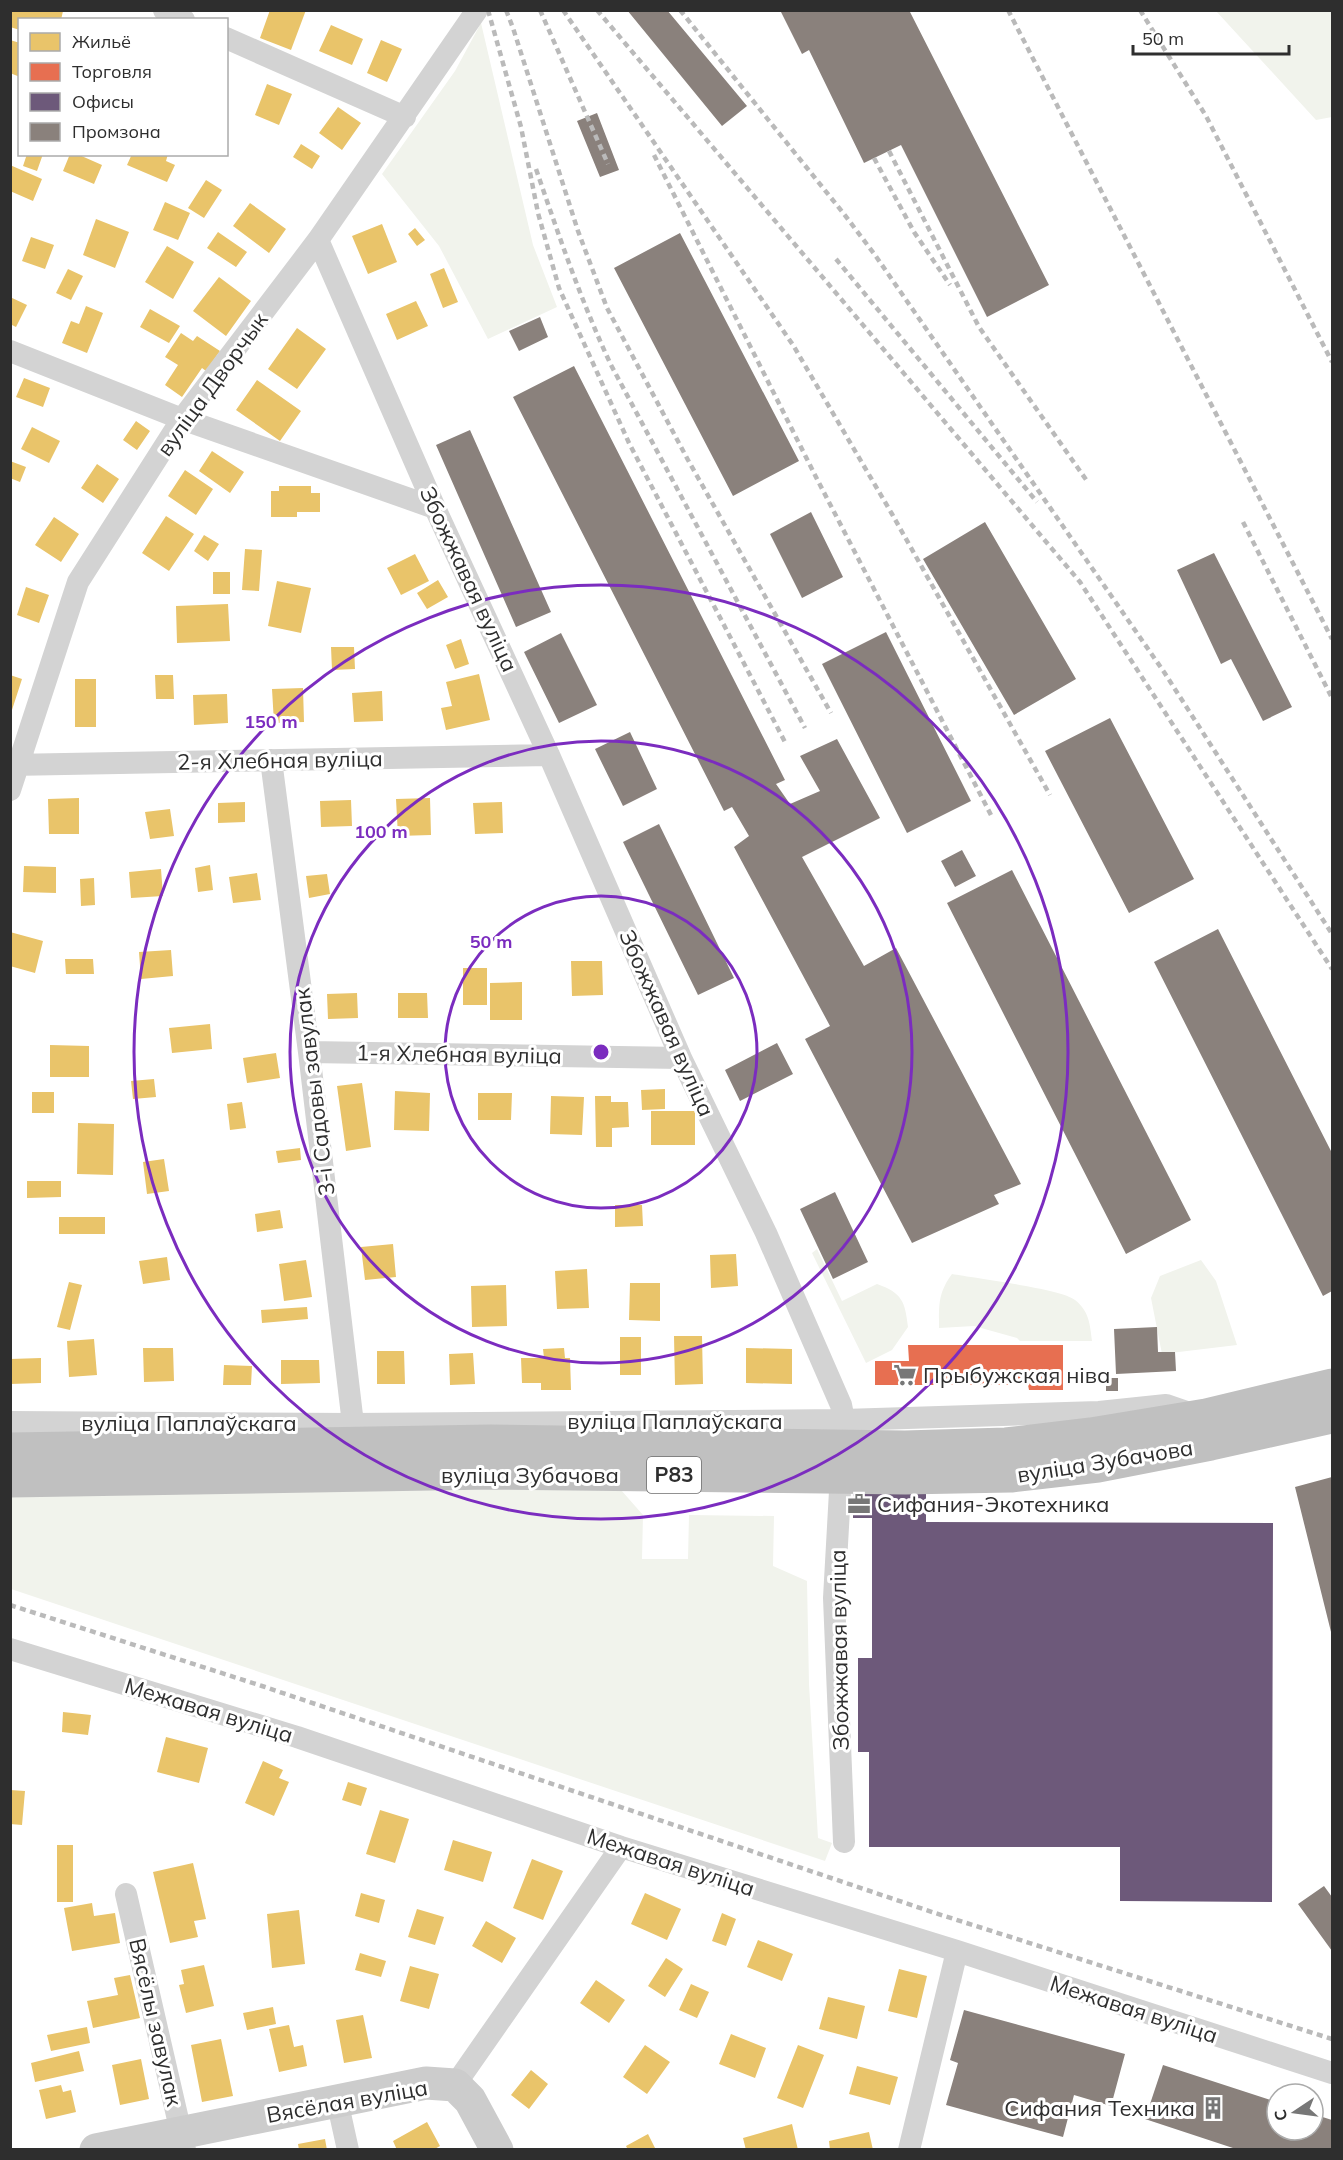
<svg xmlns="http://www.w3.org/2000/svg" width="1343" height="2160" viewBox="0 0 1343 2160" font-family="Mulish,sans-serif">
  <rect width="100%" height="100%" fill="#fff"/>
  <path fill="#f1f3ec" d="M 1216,11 L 1332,11 L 1332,117 L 1316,120 Z
    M 481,23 L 533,245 L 557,307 L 488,339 L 439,246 L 382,174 L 455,71 Z
    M 817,1249 L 842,1301 L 877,1284 C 902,1293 905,1301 908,1327 L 892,1350 L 866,1363 L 812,1253 Z
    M 1201,1260 L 1216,1281 L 1237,1345 L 1162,1354 L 1151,1298 L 1160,1276 Z
    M 952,1274 C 974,1278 1062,1289 1075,1300 C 1089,1311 1090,1324 1092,1341 L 1020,1341 L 1017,1338 L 974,1326 L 939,1328 C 939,1305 938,1293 952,1274 Z
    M 585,1449 L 643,1515 L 642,1559 L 688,1559 L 689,1515 L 774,1516 L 773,1566 L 807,1581 L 809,1684 L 818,1838 L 832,1843 L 825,1861 L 11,1589 L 11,1454 Z"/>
  <path fill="#e9c46a" d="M 10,10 L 60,10 L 63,11 L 61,20 L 20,20 L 20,30 L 10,27 Z
    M 270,10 L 306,10 L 291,50 L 260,38 Z
    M 331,25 L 363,39 L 352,65 L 319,51 Z
    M 10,40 L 20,43 L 20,77 L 10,73 Z
    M 381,40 L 402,49 L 387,82 L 367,73 Z
    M 267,84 L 292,94 L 279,125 L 255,115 Z
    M 338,107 L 361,123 L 342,150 L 319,133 Z
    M 301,144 L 320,156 L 312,169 L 293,157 Z
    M 27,154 L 43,154 L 37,171 L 23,166 Z
    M 70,154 L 77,154 L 102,165 L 94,184 L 63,171 Z
    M 132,154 L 168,154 L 166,161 L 175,165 L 167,182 L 127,165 Z
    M 10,165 L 42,179 L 33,201 L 10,191 Z
    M 206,180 L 222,190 L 204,218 L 188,208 Z
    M 165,202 L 190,213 L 178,240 L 153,230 Z
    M 250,203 L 286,229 L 269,253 L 233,226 Z
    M 96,219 L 129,232 L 115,268 L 83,255 Z
    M 382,224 L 397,262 L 368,274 L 352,236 Z
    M 415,228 L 425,240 L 417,246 L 408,234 Z
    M 218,232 L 247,252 L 236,267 L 207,248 Z
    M 31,237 L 54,245 L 45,269 L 22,261 Z
    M 167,246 L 194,262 L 173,299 L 145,282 Z
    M 444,268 L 458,302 L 443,308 L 430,274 Z
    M 68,269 L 83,276 L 71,300 L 56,293 Z
    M 219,277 L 251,301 L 226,336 L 193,311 Z
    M 10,297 L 27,305 L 16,327 L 10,324 Z
    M 416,301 L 428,326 L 397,340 L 386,314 Z
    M 86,306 L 103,313 L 87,353 L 62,343 L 71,321 L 79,324 Z
    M 150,309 L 180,326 L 169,343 L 140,327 Z
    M 297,328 L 326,349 L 297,389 L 268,369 Z
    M 181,333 L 193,341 L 197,336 L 220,351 L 206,371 L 202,368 L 182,397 L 165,385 L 178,365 L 165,357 Z
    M 24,378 L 50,388 L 43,407 L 16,397 Z
    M 257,380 L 301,411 L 280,441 L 236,410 Z
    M 136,421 L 150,431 L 137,450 L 123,440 Z
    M 32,427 L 60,441 L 49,463 L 21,449 Z
    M 212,451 L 244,472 L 230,493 L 199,471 Z
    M 10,461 L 26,467 L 20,482 L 10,478 Z
    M 97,464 L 119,479 L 103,503 L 81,488 Z
    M 185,470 L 213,489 L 196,515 L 168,496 Z
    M 279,486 L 311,486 L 311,493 L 320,493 L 320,512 L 297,512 L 297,517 L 271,517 L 271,491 L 279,491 Z
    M 166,516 L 194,534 L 169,571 L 142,553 Z
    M 54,517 L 79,534 L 61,562 L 35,545 Z
    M 204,535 L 219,544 L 208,561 L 194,551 Z
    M 245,549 L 262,550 L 259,591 L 242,590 Z
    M 415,554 L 429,581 L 401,595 L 387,568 Z
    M 213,572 L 230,572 L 230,594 L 213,594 Z
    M 438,580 L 448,597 L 427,609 L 417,593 Z
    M 277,581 L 311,588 L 301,633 L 268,626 Z
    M 26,587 L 49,595 L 39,623 L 17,615 Z
    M 228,604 L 230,641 L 177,643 L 176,606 Z
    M 461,639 L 469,664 L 455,669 L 446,645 Z
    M 331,647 L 354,647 L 355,669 L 332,670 Z
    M 479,674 L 490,720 L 446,730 L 441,708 L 452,706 L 446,682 Z
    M 10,675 L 22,679 L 11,713 L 10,713 Z
    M 155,675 L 173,675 L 174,699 L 156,699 Z
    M 75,679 L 96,679 L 96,727 L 75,727 Z
    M 303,688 L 304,722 L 274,723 L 272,689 Z
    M 382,691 L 383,721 L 354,722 L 352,693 Z
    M 227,694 L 228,723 L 194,725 L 193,695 Z
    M 79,798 L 79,834 L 49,834 L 48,799 Z
    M 430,798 L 431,835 L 398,836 L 396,799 Z
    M 351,800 L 352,826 L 321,827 L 320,801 Z
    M 245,802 L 245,822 L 218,823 L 218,803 Z
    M 502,802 L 503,833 L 475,834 L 473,803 Z
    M 170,809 L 174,836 L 150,839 L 145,812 Z
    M 210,865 L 213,890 L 198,892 L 195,868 Z
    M 24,866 L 56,867 L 56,893 L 23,892 Z
    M 161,869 L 163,896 L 131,898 L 129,872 Z
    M 257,873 L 261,900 L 233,903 L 229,877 Z
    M 327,874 L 330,894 L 309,898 L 306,876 Z
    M 94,878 L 95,905 L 81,906 L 80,879 Z
    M 10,932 L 43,941 L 35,973 L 10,966 Z
    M 171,950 L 173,976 L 141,979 L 139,952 Z
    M 65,959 L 93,959 L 94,974 L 66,974 Z
    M 571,961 L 602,961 L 603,995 L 572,996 Z
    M 463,968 L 487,968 L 487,1005 L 463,1005 Z
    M 522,982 L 522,1020 L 490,1020 L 490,983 Z
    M 357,993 L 358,1018 L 328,1019 L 327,994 Z
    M 398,993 L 427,993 L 428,1018 L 398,1018 Z
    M 210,1024 L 212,1049 L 172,1053 L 169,1028 Z
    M 50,1045 L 89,1046 L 89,1077 L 50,1077 Z
    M 276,1053 L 280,1078 L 247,1083 L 243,1058 Z
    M 154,1079 L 156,1097 L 133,1099 L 131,1081 Z
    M 362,1083 L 371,1147 L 346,1151 L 337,1086 Z
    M 665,1089 L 665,1109 L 642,1110 L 641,1090 Z
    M 395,1091 L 430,1093 L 429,1131 L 394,1130 Z
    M 32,1092 L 54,1092 L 54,1113 L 32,1113 Z
    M 478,1093 L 512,1093 L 511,1120 L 478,1120 Z
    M 551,1096 L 584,1097 L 582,1135 L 550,1134 Z
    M 595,1096 L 611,1096 L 611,1102 L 628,1102 L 629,1127 L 612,1128 L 612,1147 L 596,1147 Z
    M 242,1102 L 246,1128 L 230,1130 L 227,1104 Z
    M 651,1111 L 695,1111 L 695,1145 L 651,1145 Z
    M 78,1123 L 114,1124 L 113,1175 L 77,1174 Z
    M 300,1148 L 301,1160 L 278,1163 L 276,1151 Z
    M 164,1159 L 169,1191 L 147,1194 L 143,1162 Z
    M 27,1181 L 61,1181 L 61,1197 L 27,1198 Z
    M 615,1205 L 642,1205 L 643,1226 L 615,1227 Z
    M 280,1210 L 283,1228 L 257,1232 L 255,1214 Z
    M 59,1217 L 105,1217 L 105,1234 L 59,1234 Z
    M 393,1244 L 396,1277 L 365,1280 L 361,1247 Z
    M 736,1254 L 738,1286 L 711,1288 L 710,1255 Z
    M 167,1257 L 170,1280 L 143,1284 L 139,1261 Z
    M 306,1260 L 312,1297 L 284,1301 L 279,1264 Z
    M 587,1269 L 589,1308 L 557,1309 L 555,1271 Z
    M 69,1282 L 82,1285 L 70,1330 L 57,1327 Z
    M 630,1283 L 660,1283 L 660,1321 L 629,1320 Z
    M 506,1285 L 507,1326 L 472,1327 L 471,1286 Z
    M 307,1307 L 308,1319 L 262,1323 L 261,1310 Z
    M 674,1336 L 702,1336 L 703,1384 L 675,1385 Z
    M 620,1337 L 641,1337 L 641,1375 L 620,1375 Z
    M 94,1339 L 97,1375 L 69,1377 L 67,1341 Z
    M 143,1348 L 173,1348 L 174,1381 L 144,1382 Z
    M 564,1348 L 565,1358 L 570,1358 L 571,1390 L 541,1390 L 541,1383 L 522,1383 L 521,1358 L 544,1358 L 543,1349 Z
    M 746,1348 L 792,1349 L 792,1384 L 746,1383 Z
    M 377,1351 L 404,1351 L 405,1384 L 377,1384 Z
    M 473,1353 L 475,1384 L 450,1385 L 449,1354 Z
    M 41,1358 L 41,1383 L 10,1384 L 10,1359 Z
    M 281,1360 L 319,1360 L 320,1383 L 281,1384 Z
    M 224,1365 L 252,1366 L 251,1385 L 223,1385 Z
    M 63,1712 L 91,1715 L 88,1735 L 62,1732 Z
    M 166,1737 L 208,1748 L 199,1783 L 157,1772 Z
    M 263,1761 L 283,1770 L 279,1778 L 289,1782 L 274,1816 L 245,1803 Z
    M 348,1782 L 367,1788 L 361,1806 L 342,1800 Z
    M 10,1790 L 25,1791 L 22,1825 L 10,1824 Z
    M 380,1810 L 409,1819 L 395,1863 L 366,1854 Z
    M 453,1840 L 492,1852 L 483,1882 L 444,1870 Z
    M 57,1845 L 73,1845 L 73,1902 L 57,1902 Z
    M 532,1859 L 563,1871 L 543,1920 L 513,1908 Z
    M 193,1863 L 206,1919 L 194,1921 L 198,1937 L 170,1943 L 153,1872 Z
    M 361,1893 L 385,1900 L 379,1923 L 355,1916 Z
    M 645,1893 L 681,1909 L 667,1940 L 631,1924 Z
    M 92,1903 L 94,1916 L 115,1913 L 120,1943 L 72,1951 L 64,1908 Z
    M 417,1909 L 444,1917 L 435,1945 L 408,1937 Z
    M 299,1910 L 305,1964 L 272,1968 L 267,1914 Z
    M 722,1913 L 736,1919 L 726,1946 L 712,1941 Z
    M 486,1921 L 516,1938 L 502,1963 L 472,1946 Z
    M 758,1940 L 793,1954 L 782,1981 L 747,1967 Z
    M 360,1953 L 386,1961 L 381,1977 L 355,1970 Z
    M 666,1958 L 683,1969 L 665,1997 L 648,1986 Z
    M 204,1965 L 214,2006 L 186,2013 L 179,1985 L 184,1984 L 181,1970 Z
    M 410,1966 L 439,1974 L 429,2009 L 400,2001 Z
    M 899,1969 L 927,1976 L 917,2018 L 888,2011 Z
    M 130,1975 L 140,2018 L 93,2028 L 87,2001 L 118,1995 L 114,1978 Z
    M 596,1980 L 625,2000 L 609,2023 L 580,2003 Z
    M 691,1984 L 709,1992 L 697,2018 L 679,2010 Z
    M 828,1997 L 865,2006 L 857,2039 L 819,2029 Z
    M 273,2007 L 276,2024 L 247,2030 L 243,2013 Z
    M 363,2015 L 372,2058 L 344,2063 L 336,2020 Z
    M 289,2025 L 294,2047 L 303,2045 L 307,2066 L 279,2072 L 269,2029 Z
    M 87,2027 L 90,2043 L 51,2051 L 47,2035 Z
    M 731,2034 L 766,2048 L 755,2078 L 719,2064 Z
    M 221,2039 L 233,2096 L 202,2102 L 191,2045 Z
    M 645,2045 L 670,2062 L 647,2094 L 623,2077 Z
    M 798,2045 L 824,2055 L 803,2108 L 777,2098 Z
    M 79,2051 L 84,2071 L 35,2082 L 31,2063 Z
    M 141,2059 L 149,2099 L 120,2105 L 112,2065 Z
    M 857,2066 L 898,2077 L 890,2105 L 849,2094 Z
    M 531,2070 L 548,2084 L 529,2109 L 511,2095 Z
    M 61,2085 L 63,2092 L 71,2090 L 76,2112 L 46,2119 L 39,2090 Z
    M 427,2122 L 440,2146 L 433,2150 L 397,2150 L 393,2141 Z
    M 792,2124 L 798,2150 L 746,2150 L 743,2138 Z
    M 869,2132 L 873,2150 L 830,2150 L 829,2141 Z
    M 648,2134 L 656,2150 L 628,2150 L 626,2146 Z
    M 325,2139 L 327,2150 L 299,2150 L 298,2144 Z"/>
  <path fill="#e76f51" d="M 908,1345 L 1063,1345 L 1063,1390 L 1029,1390 L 1028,1385 L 875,1385 L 875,1361 L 909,1361 Z"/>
  <path fill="#6d597a" d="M 853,1453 L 926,1453 L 926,1522 L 1273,1523 L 1272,1902 L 1120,1901 L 1120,1847 L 869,1847 L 869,1752 L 858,1752 L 858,1658 L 872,1658 L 872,1518 L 853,1518 Z"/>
  <path fill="#8a817c" d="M 627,10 L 667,10 L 747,106 L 722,126 Z
    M 780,10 L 909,10 L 1049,285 L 987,317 L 901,145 L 864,163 L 809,50 L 802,54 Z
    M 597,113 L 619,170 L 600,177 L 577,121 Z
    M 680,233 L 799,461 L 733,496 L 614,268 Z
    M 540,317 L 548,337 L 519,351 L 509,331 Z
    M 574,366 L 785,780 L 776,784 L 790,804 L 820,791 L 800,756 L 837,739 L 880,818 L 802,857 L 864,966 L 896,948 L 1021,1184 L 994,1195 L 999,1204 L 912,1243 L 805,1039 L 830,1026 L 734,847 L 749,836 L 732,807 L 724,811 L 513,397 Z
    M 470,430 L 551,612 L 516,627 L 436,445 Z
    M 811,512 L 843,577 L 802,598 L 770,534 Z
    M 985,522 L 1076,679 L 1014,715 L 923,559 Z
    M 1214,553 L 1292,707 L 1263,721 L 1231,659 L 1221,664 L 1177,570 Z
    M 886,632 L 971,801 L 907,833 L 822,664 Z
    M 561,633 L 597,705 L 559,723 L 524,652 Z
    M 1110,718 L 1194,879 L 1129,913 L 1045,751 Z
    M 630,732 L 657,789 L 623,806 L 595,749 Z
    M 659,824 L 734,978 L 698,995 L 623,842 Z
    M 962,850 L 976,876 L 955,887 L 941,861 Z
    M 1012,870 L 1191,1220 L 1126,1254 L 947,903 Z
    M 1218,929 L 1332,1153 L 1332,1291 L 1323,1296 L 1154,962 Z
    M 777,1043 L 793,1074 L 740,1101 L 725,1070 Z
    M 835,1192 L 868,1262 L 833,1279 L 800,1209 Z
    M 1157,1327 L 1158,1352 L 1175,1352 L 1176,1371 L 1116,1374 L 1114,1329 Z
    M 1106,1378 L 1118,1378 L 1118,1391 L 1106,1391 Z
    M 1332,1477 L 1332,1636 L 1295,1487 Z
    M 1324,1886 L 1332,1897 L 1332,1951 L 1298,1904 Z
    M 964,2010 L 1125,2054 L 1111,2106 L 1074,2095 L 1063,2137 L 946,2105 L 958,2063 L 950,2060 Z
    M 1163,2065 L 1277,2102 L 1277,2130 L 1313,2130 L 1313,2114 L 1332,2120 L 1332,2150 L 1239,2150 L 1145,2119 Z"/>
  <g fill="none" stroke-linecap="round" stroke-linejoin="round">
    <path stroke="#d3d3d3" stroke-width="22" d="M 164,10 L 184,20
      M 226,38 L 405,117
      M 318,240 L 435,508 L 549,755 L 681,1058 L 766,1233 L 841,1405 L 844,1420 L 834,1598 L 844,1842
      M 10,351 L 182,419 L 435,508
      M 271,760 L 309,1052 L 353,1424
      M 10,765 L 549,755
      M 10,790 L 78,582 L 182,419 L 318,240 L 477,10
      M 309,1052 L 681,1058
      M 10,1422 L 353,1424 L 844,1420 L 1099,1412 L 1166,1405 L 1195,1415
      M 10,1649 L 297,1737 L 621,1847 L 957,1951 L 1332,2073
      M 126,1894 L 185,2150
      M 455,2085 L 621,1847
      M 337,2100 L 348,2150
      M 909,2150 L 957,1951"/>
    <path stroke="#ccc" stroke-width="33" d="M 96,2150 L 426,2083 L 455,2085 L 470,2100 L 497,2150"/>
    <path stroke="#bababa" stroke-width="4.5" stroke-dasharray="6 4.5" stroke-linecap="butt" d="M 488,10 L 521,127 L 538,213 L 559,288 L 629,443 L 786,744
      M 506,10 L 513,28 L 578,231 L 607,308 L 688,460 L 831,713
      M 540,10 L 608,164
      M 563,10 L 793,345 L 892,514 L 1050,795
      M 597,10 L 1080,582 L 1332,969
      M 680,10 L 844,214 L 875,255 L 1164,672 L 1332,934
      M 1008,10 L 1332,639
      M 1140,10 L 1206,116 L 1332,362
      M 889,151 L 979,327 L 1087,481
      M 654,155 L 817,479 L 991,815
      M 874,158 L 914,232 L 950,285
      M 536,169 C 559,236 581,301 611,365 L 805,728
      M 836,259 L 1037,502
      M 1243,522 L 1332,698
      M 10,1605 L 262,1686 L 935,1913 L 1332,2039"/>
    <path stroke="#c0c0c0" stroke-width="33" d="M 10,1449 L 490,1441 L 905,1447 L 1006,1444 L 1091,1434 L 1206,1415 L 1332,1385
      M 10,1481 L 492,1473 L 905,1478 L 1011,1476 L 1098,1466 L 1211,1444 L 1332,1417"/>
  </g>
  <g fill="none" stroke="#7b2cbf" stroke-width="3">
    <circle cx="601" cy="1052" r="156"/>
    <circle cx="601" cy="1052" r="311"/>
    <circle cx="601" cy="1052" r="467"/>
  </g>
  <defs>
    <g id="supermarket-bare" transform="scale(1.8)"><path d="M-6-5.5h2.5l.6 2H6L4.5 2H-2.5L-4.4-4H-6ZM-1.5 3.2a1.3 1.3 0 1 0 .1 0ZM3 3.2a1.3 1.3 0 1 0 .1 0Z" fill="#777" stroke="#fff" stroke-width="2.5" paint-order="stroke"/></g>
    <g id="office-bare" transform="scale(1.8)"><path d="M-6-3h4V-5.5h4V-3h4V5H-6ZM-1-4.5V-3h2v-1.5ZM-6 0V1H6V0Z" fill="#777" stroke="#fff" stroke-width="2.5" paint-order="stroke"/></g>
    <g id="building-bare" transform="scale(1.8)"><path d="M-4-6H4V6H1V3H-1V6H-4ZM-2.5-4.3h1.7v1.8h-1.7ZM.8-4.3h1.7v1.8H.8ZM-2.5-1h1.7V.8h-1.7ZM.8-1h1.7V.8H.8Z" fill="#777" stroke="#fff" stroke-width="2.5" paint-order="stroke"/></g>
  </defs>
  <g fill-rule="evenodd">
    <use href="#supermarket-bare" x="905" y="1375"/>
    <use href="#office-bare" x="859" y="1504"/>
    <use href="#building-bare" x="1213" y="2108"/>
  </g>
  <g text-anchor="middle" stroke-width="6" stroke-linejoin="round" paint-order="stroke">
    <rect fill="#fff" stroke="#6d6d6d" stroke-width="1.5" x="647" y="1457" width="54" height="36" rx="4.5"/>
    <g font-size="21" font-weight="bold" fill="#2e2e2e">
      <text x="674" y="1482">Р83</text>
    </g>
    <g font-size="22" fill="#2e2e2e" stroke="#fff">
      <text transform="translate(212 384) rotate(-54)" y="8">вуліца Дворчык</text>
      <text transform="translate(469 579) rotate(65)" y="8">Збожжавая вуліца</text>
      <text transform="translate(280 760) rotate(-1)" y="8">2-я Хлебная вуліца</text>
      <text transform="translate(667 1023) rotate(66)" y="8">Збожжавая вуліца</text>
      <text transform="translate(459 1054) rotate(1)" y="8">1-я Хлебная вуліца</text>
      <text transform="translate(314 1092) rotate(-97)" y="8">3-і Садовы завулак</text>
      <text x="675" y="1429">вуліца Паплаўскага</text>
      <text x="189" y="1431">вуліца Паплаўскага</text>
      <text transform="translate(1105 1461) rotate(-9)" y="8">вуліца Зубачова</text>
      <text x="530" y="1483">вуліца Зубачова</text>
      <text transform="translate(839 1650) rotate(-91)" y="8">Збожжавая вуліца</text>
      <text transform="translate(209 1710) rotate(17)" y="8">Межавая вуліца</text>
      <text transform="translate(671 1862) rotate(18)" y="8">Межавая вуліца</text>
      <text transform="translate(1134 2009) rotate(18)" y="8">Межавая вуліца</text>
      <text transform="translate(156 2022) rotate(77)" y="8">Вясёлы завулак</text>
      <text transform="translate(347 2101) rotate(-10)" y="8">Вясёлая вуліца</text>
    </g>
    <g font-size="22" fill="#2e2e2e" stroke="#fff" text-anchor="start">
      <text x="923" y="1383">Прыбужская ніва</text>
      <text x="877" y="1512">Сифания-Экотехника</text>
      <text x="1195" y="2116" text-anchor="end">Сифания Техника</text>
    </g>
  </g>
  <circle cx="601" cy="1052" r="9" fill="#7b2cbf" stroke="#fff" stroke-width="3"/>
  <g font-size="18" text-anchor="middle" font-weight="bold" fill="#7b2cbf" stroke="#fff" stroke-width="6" stroke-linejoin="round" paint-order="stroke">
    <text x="271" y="728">150 m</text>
    <text x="381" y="838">100 m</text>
    <text x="491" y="948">50 m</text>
  </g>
  <rect width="1343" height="2160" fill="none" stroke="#2e2e2e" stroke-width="24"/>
  <rect x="18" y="18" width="210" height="138" fill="#ffffff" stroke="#ababab" stroke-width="1.5"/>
  <rect x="30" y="33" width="30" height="18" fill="#e9c46a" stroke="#ababab" stroke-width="1.5"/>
  <text x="72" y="48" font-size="18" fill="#2e2e2e">Жильё</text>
  <rect x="30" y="63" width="30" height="18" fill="#e76f51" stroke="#ababab" stroke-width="1.5"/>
  <text x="72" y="78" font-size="18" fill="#2e2e2e">Торговля</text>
  <rect x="30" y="93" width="30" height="18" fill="#6d597a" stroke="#ababab" stroke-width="1.5"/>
  <text x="72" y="108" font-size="18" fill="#2e2e2e">Офисы</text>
  <rect x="30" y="123" width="30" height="18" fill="#8a817c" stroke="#ababab" stroke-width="1.5"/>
  <text x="72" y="138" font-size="18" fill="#2e2e2e">Промзона</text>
  <g transform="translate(1295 2112) rotate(257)"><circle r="28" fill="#ffffff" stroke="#ababab" stroke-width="1.5"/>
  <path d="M0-4.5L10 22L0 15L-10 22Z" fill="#777777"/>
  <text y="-9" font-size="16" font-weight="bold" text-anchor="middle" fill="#2e2e2e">С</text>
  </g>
  <path d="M1133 45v9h156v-9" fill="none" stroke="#2e2e2e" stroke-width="3"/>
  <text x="1142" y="45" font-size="18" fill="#2e2e2e" stroke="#ffffff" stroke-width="4.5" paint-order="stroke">50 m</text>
</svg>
